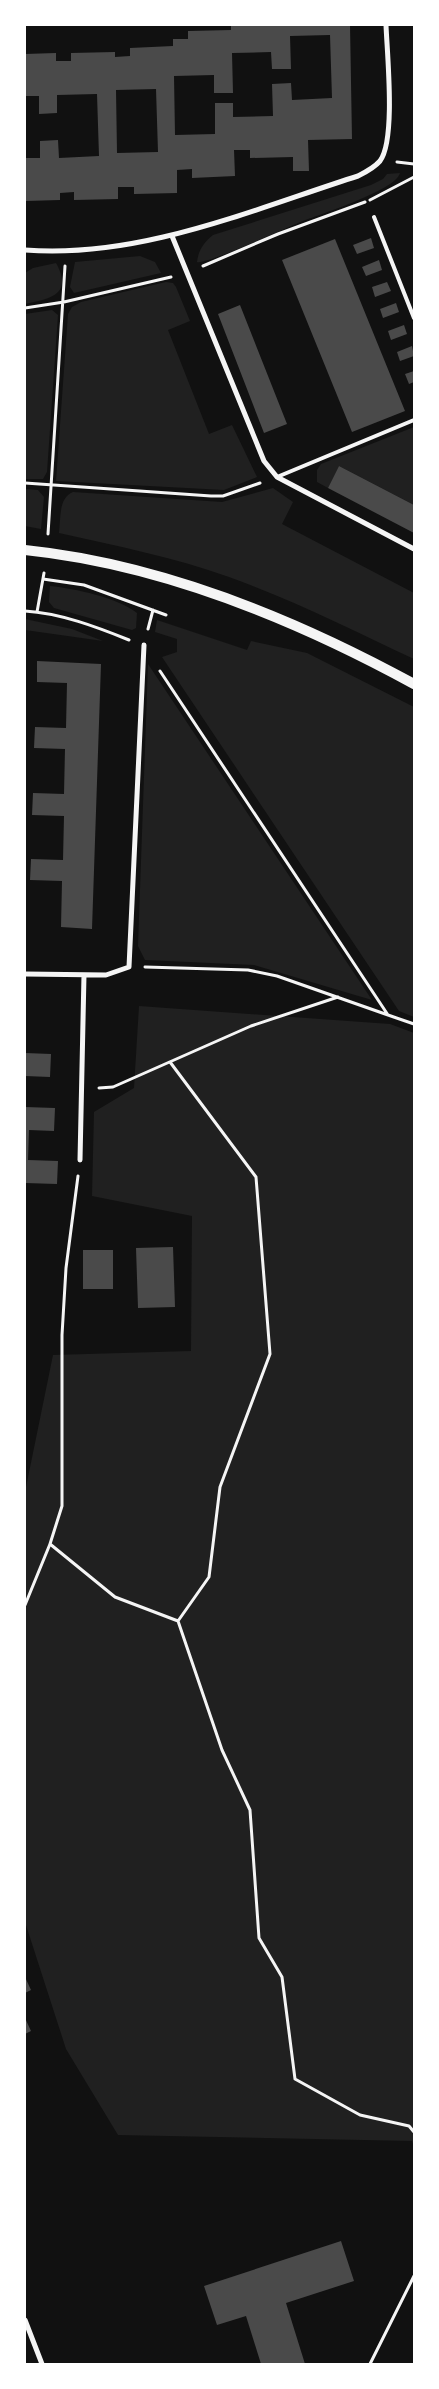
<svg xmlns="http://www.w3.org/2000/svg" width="439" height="2389" viewBox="0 0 439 2389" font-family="Quicksand,sans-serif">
  <rect width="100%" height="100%" fill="#111"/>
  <path fill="#202020" d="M 400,173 C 396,190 321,214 303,221 C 288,227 206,265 197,262 C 198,251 204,242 213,235 L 371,185 L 383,179 L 387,174 Z
    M 140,256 L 155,262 L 161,273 L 74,293 L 70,287 L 75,262 Z
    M 56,263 C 74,295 49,299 25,304 L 25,273 L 33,268 Z
    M 166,282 L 173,283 L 176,287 L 190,321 L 168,330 L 209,434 L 232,425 L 257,477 L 224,490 L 56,481 L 68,314 L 72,307 L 81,302 Z
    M 52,310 L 58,315 L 47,472 L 43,479 L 25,479 L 25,314 Z
    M 414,427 L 414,505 L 339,466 L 328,488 L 317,482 L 317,470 L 321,464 Z
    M 273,488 L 293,502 L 282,524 L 414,593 L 414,659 C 353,630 293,600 229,577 C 174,557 116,546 59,533 C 61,519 58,498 73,492 L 222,502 Z
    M 25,489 L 38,490 L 44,497 L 41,529 L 25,526 Z
    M 50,586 C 76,589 116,597 137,613 L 136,628 L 132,630 L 54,608 L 49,602 Z
    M 25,619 L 72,629 L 103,641 L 25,630 Z
    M 157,620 L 247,650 L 251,641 L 307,653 L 414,707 L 414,1017 L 399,1011 L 162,657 L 177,652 L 177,639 L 155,632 Z
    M 148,664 L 372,1000 L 254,965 L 145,960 L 138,946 Z
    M 139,1006 L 390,1024 L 414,1033 L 414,2147 L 412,2141 L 118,2135 L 66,2049 L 25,1922 L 25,1492 L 53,1355 L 191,1351 L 192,1216 L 92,1196 L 94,1112 L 134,1088 Z"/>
  <path fill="#4a4a4a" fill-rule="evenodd" d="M 231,25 L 350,25 L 352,139 L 308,140 L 309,171 L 293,171 L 293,157 L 250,158 L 250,150 L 234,150 L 235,176 L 192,178 L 192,169 L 177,170 L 177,193 L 134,194 L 134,187 L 118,187 L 118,199 L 74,200 L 74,192 L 60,193 L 60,200 L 25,201 L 25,158 L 40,158 L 40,141 L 58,140 L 59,158 L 99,156 L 97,94 L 57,95 L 57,113 L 39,114 L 39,96 L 25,96 L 25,54 L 56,53 L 56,61 L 71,61 L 71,53 L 115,52 L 115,57 L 130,56 L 130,48 L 173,46 L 173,39 L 188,39 L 188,31 L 231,30 ZM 330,35 L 332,98 L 292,100 L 291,83 L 272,84 L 273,116 L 233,117 L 233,103 L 215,103 L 215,134 L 175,135 L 174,76 L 214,75 L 214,93 L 233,93 L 232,53 L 271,52 L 272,69 L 291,69 L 290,36 ZM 156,89 L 158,152 L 117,153 L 116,90 Z
    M 371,238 L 374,248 L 357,254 L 353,245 Z
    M 335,239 L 405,411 L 352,432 L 282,260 Z
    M 379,260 L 382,270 L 366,276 L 362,267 Z
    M 387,282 L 391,291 L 375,297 L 372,287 Z
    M 396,303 L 399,312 L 383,318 L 380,309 Z
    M 240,305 L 287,424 L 264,433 L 218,314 Z
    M 404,325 L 407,334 L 391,340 L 388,331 Z
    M 412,346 L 414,356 L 400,361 L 397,352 Z
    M 414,371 L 414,382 L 409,384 L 405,374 Z
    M 339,466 L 414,505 L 414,533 L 328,488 Z
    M 37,661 L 101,664 L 92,929 L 61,927 L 62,881 L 30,880 L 31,859 L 63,860 L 64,816 L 32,815 L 33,793 L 64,794 L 65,749 L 34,748 L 35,727 L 66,728 L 67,683 L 37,682 Z
    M 25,1053 L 51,1054 L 50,1077 L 25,1076 Z
    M 25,1107 L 55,1108 L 54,1131 L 29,1130 L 28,1160 L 58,1161 L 57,1184 L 25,1183 Z
    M 173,1247 L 175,1307 L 138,1308 L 136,1248 Z
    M 83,1250 L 113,1250 L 113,1289 L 83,1289 Z
    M 25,1977 L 31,1990 L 25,1993 Z
    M 25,2018 L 31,2031 L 25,2034 Z
    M 341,2241 L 354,2281 L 286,2303 L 305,2364 L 261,2364 L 246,2316 L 217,2325 L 204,2286 Z"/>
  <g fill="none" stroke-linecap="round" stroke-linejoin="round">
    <path stroke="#f5f5f5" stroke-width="3" d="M 397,162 L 414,164
      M 370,200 L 414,177
      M 203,266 L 278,234 L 365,202
      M 25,308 L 64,302 L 171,277
      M 25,483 L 211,496 L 223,496 L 260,483
      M 48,534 L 65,266
      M 43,579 L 84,585 L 166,615
      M 25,611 C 60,613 97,627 129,640
      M 37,612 L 44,573
      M 148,629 L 153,610
      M 145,967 L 248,970 L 277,976 L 388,1015 L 160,671
      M 388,1015 L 414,1024
      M 170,1062 L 256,1177 L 270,1354 L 220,1487 L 209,1577 L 178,1621 L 222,1750 L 250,1810 L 259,1938 L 282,1977 L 295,2079 L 360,2115 L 409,2126 L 414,2132
      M 99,1088 L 113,1087 L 251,1026 L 338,997
      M 50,1544 L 115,1597 L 178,1621
      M 25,1605 L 50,1544 L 62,1506 L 62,1335 L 66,1268 L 78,1176
      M 370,2364 L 414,2276"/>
    <path stroke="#f5f5f5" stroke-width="4" d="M 374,217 L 414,318
      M 277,477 L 414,420"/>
    <path stroke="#f5f5f5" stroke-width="5" d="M 172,236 L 264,461 L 277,477 L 414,549
      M 25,250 C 139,259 251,210 358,176 C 366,172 374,168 380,161 C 396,140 387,53 386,25
      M 25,974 L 106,975 L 129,967 L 144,645
      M 80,1160 L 84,975
      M 25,2320 L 42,2364"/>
    <path stroke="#f5f5f5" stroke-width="10" d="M 25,550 C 161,564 295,619 414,684"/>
  </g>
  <rect width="439" height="2389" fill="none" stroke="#ffffff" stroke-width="52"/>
</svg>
